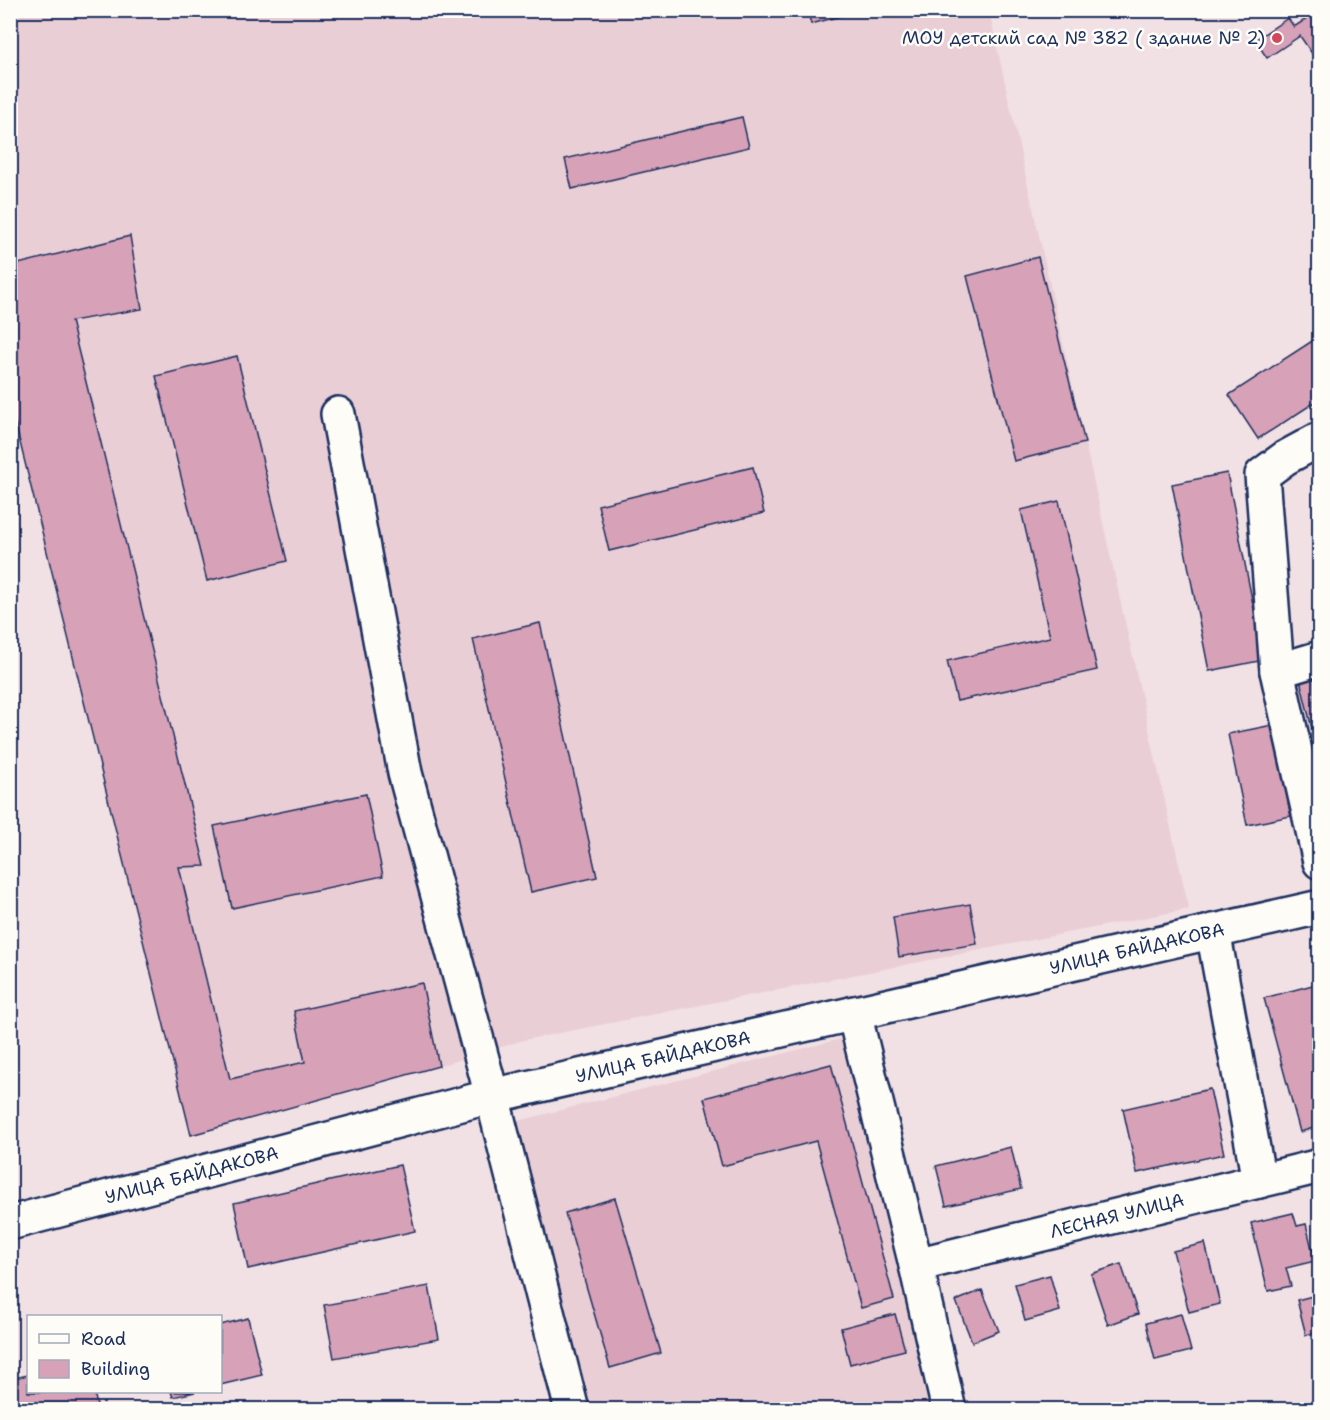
<svg xmlns="http://www.w3.org/2000/svg" width="1330" height="1420" viewBox="0 0 1330 1420" font-family="'Shantell Sans',sans-serif">
  <rect width="100%" height="100%" fill="#f2e1e4"/>
  <filter id="ink" filterUnits="userSpaceOnUse"><feTurbulence type="fractalNoise" baseFrequency=".0167" numOctaves="2"/><feDisplacementMap in="SourceGraphic" scale="12" xChannelSelector="R" yChannelSelector="G"/><feConvolveMatrix kernelMatrix="1 2 1 2 8 2 1 2 1" color-interpolation-filters="sRGB"/></filter>
  <g filter="url(#ink)">
    <path fill="#eaced6" d="M 10,11 L 989,11 L 1189,909 L 524,1040 L 439,1066 L 191,1135 L 11,402 Z
      M 844,1038 L 931,1409 L 583,1409 L 510,1123 Z"/>
    <path fill="#d7a1b7" stroke="#1b2f5e" stroke-width="1.5" d="M 807,10 L 863,10 L 811,24 Z
      M 1320,10 L 1320,65 L 1300,36 L 1267,58 L 1255,40 L 1288,18 L 1294,27 Z
      M 742,117 L 749,147 L 572,189 L 565,159 Z
      M 130,236 L 142,309 L 71,321 L 205,866 L 179,867 L 230,1079 L 305,1062 L 294,1011 L 422,983 L 439,1066 L 191,1135 L 10,402 L 10,266 Z
      M 1038,257 L 1085,443 L 1014,461 L 967,276 Z
      M 1320,336 L 1320,399 L 1258,439 L 1229,395 Z
      M 237,356 L 287,561 L 207,581 L 156,376 Z
      M 753,467 L 764,513 L 609,551 L 598,505 Z
      M 1227,473 L 1264,660 L 1209,671 L 1172,484 Z
      M 1059,501 L 1097,670 L 957,701 L 947,661 L 1050,637 L 1021,510 Z
      M 540,623 L 597,877 L 531,892 L 473,639 Z
      M 1320,671 L 1320,761 L 1299,676 Z
      M 1273,725 L 1291,816 L 1247,825 L 1228,734 Z
      M 366,794 L 383,876 L 232,908 L 214,826 Z
      M 970,904 L 977,944 L 899,957 L 893,917 Z
      M 1320,983 L 1320,1126 L 1300,1132 L 1264,998 Z
      M 831,1064 L 894,1299 L 861,1308 L 816,1141 L 722,1166 L 704,1098 Z
      M 1210,1089 L 1224,1154 L 1137,1173 L 1123,1109 Z
      M 1011,1147 L 1021,1189 L 946,1206 L 936,1166 Z
      M 400,1165 L 415,1231 L 248,1269 L 234,1203 Z
      M 615,1198 L 661,1353 L 610,1368 L 565,1213 Z
      M 1293,1213 L 1297,1226 L 1306,1224 L 1315,1261 L 1286,1268 L 1291,1286 L 1268,1291 L 1251,1223 Z
      M 1205,1243 L 1220,1304 L 1189,1312 L 1173,1251 Z
      M 1121,1264 L 1138,1314 L 1108,1325 L 1091,1274 Z
      M 1050,1275 L 1060,1311 L 1025,1321 L 1015,1284 Z
      M 429,1286 L 439,1339 L 334,1358 L 324,1305 Z
      M 982,1290 L 999,1331 L 972,1342 L 956,1301 Z
      M 1320,1294 L 1320,1332 L 1306,1335 L 1297,1300 Z
      M 895,1314 L 905,1350 L 850,1364 L 841,1328 Z
      M 1181,1314 L 1191,1351 L 1155,1360 L 1146,1323 Z
      M 248,1318 L 262,1375 L 220,1385 L 220,1325 Z
      M 28,1375 L 28,1392 L 94,1392 L 98,1410 L 10,1410 L 10,1379 Z
      M 171,1392 L 195,1392 L 173,1397 Z
      M 1320,1400 L 1320,1410 L 1301,1410 L 1299,1404 Z"/>
    <g fill="none" stroke-linecap="round" stroke-linejoin="round">
      <g stroke="#1b2f5e" stroke-width="38">
        <g id="minor">
          <path d="M 338,414 L 405,773 L 492,1096 L 572,1410"/>
          <path d="M 1320,658 L 1277,671 L 1320,862"/>
          <path d="M 1277,671 L 1262,475 L 1285,458 L 1320,439"/>
          <path d="M 1213,931 L 1259,1181"/>
          <path d="M 854,1013 L 916,1265 L 949,1410"/>
          <path id="s1" d="M 10,1223 L 492,1096 L 1320,907"/>
          <path id="s2" d="M 916,1265 L 1320,1166"/>
        </g>
      </g>
      <use href="#minor" stroke="#fdfcf7" stroke-width="33"/>
    </g>
  </g>
  <circle fill="#d1495b" stroke="#fdfcf7" stroke-width="2" cx="1277" cy="38" r="6"/>
  <g text-anchor="middle" stroke-width="5" stroke-linejoin="round" paint-order="stroke">
    <g font-size="18" fill="#1b2f5e" stroke="#fdfcf7" text-anchor="end">
      <text x="1265" y="44">МОУ детский сад № 382 ( здание № 2)</text>
    </g>
    <g font-size="18" fill="#1b2f5e" stroke="#fdfcf7">
      <text dy="6" stroke="none"><textPath href="#s1" startOffset="1160">УЛИЦА БАЙДАКОВА</textPath></text>
      <text dy="6" stroke="none"><textPath href="#s1" startOffset="674">УЛИЦА БАЙДАКОВА</textPath></text>
      <text dy="6" stroke="none"><textPath href="#s1" startOffset="188">УЛИЦА БАЙДАКОВА</textPath></text>
      <text dy="6" stroke="none"><textPath href="#s2" startOffset="207">ЛЕСНАЯ УЛИЦА</textPath></text>
    </g>
  </g>
  <rect width="1330" height="1420" fill="none" stroke="#fdfcf7" stroke-width="36"/>
  <rect x="18" y="18" width="1294" height="1384" fill="none" stroke="#1b2f5e" stroke-width="2" filter="url(#ink)"/>
  <rect x="27" y="1315" width="195" height="78" fill="#fdfcf7" stroke="#a3aaba" stroke-width="1.5"/>
  <rect x="39" y="1334" width="30" height="9" fill="#fdfcf7" stroke="#a3aaba" stroke-width="1.5"/>
  <text x="81" y="1345" font-size="18" fill="#1b2f5e">Road</text>
  <rect x="39" y="1360" width="30" height="18" fill="#d7a1b7" stroke="#a3aaba" stroke-width="1.5"/>
  <text x="81" y="1375" font-size="18" fill="#1b2f5e">Building</text>
</svg>
